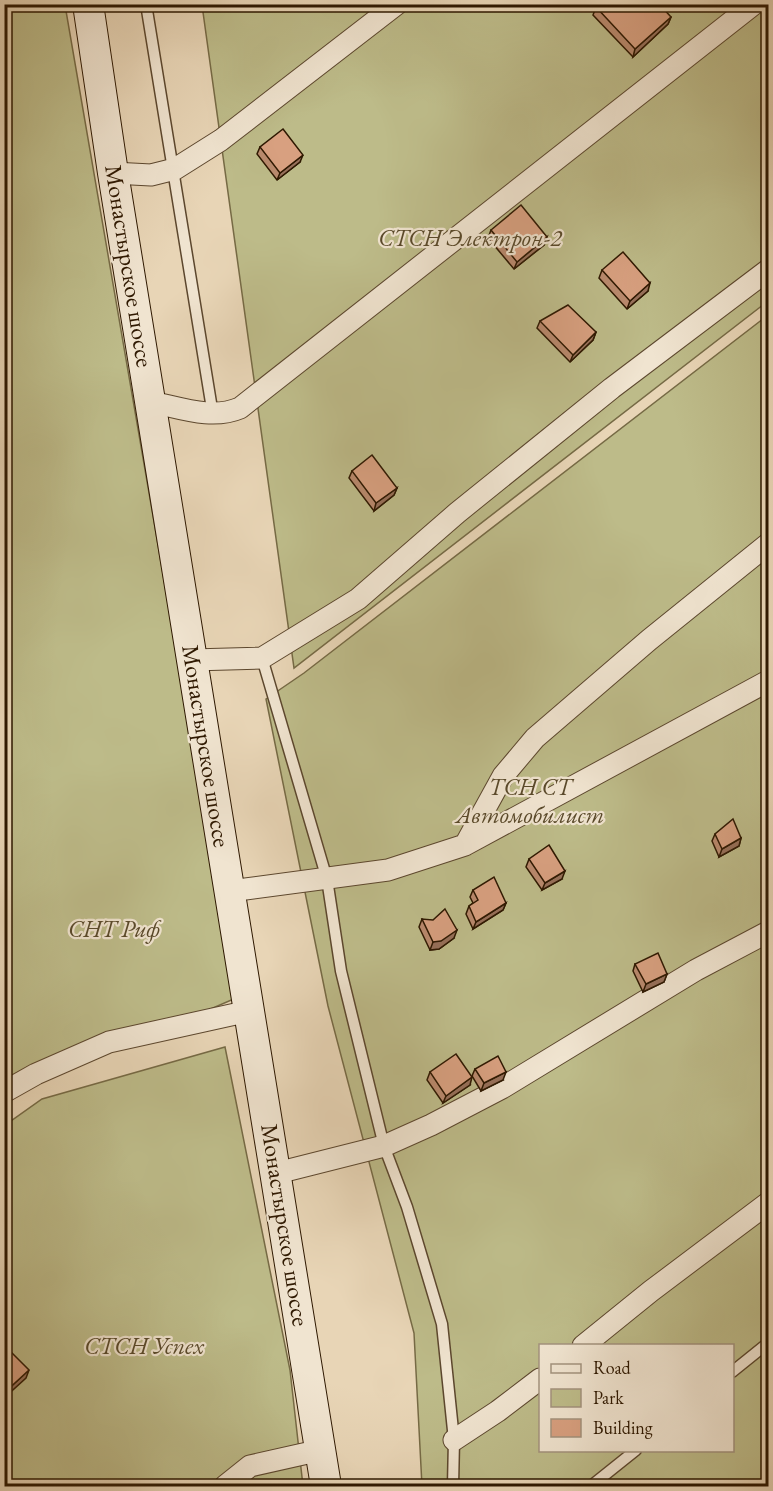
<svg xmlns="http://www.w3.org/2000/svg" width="773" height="1491" viewBox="0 0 773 1491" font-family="'EB Garamond',serif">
  <rect width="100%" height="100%" fill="#e8d5b6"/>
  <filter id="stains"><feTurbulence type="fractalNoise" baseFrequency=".00333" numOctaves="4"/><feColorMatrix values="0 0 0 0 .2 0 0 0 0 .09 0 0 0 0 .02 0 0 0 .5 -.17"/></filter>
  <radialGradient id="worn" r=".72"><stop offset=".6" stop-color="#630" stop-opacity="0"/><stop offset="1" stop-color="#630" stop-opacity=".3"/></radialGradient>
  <path fill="#bdbb89" stroke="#766a45" stroke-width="1.5" fill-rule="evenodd" d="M 5,5 L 65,5 L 236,998 L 5,1098 Z
    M 202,5 L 768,5 L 768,301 L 294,668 Z
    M 768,315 L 768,1486 L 422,1486 L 414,1333 L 328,1006 L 266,699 L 304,673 ZM 540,1346 L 732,1346 L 732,1450 L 540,1450 Z
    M 225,1047 L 290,1370 L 303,1486 L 5,1486 L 4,1126 L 42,1099 Z"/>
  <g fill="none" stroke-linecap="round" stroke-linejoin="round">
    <g stroke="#5c472e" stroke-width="13">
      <path id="service" d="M 146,4 L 213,415
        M 262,658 L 327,879 L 341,971 L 384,1146 L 407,1207 L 442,1324 L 454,1440 L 453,1486
        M 732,1372 L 768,1343
        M 591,1486 L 636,1450"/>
    </g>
    <g stroke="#5c472e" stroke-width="23">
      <path id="minor" d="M 113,173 L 151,175 L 175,169 L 221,140 L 397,4
        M 151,402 C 181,408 212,420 240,408 L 754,4
        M 192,660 L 262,658 L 358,599 L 457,513 L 612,388 L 768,270
        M 465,845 L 503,776 L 535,738 L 649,640 L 768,544
        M 230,891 L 388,870 L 465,845 L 768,681
        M 4,1092 L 36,1074 L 109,1042 L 249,1011
        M 277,1173 L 384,1146 L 431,1125 L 502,1088 L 696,970 L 768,932
        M 583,1346 L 651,1291 L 768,1203
        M 454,1440 L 498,1411 L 540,1379
        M 225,1486 L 250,1466 L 321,1450"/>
    </g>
    <g stroke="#2e1801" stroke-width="32">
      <path id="secondary" d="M 88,4 L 113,173 L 326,1486"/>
    </g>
    <use href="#service" stroke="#f0e4d0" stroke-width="10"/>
    <use href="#minor" stroke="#f0e4d0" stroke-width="21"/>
    <use href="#secondary" stroke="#f0e4d0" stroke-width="30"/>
  </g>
  <path fill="#ba8a6e" stroke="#2e1801" stroke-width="1.5" d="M 596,7 L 671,17 L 668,24 L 633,57 L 593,15 Z
    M 260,147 L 300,162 L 277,180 L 257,154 Z
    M 491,230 L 544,245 L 514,269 L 488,238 Z
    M 602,270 L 648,291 L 627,309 L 599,278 Z
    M 540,321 L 596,332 L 593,340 L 570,362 L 537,328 Z
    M 352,471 L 397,488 L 394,495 L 374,511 L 349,478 Z
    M 768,792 L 768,804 L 766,799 Z
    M 715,834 L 741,838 L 739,846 L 719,857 L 712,841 Z
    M 529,859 L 562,879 L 542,890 L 526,867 Z
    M 473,890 L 506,903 L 503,910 L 473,929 L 466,914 L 469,906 L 473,903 L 470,897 Z
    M 422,919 L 454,938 L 439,949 L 430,950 L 419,927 Z
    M 635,964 L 667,974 L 664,982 L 643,992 L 633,971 Z
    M 768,964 L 768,977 L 765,972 Z
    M 475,1069 L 503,1080 L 481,1091 L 472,1076 Z
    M 430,1072 L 470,1085 L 443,1103 L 427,1080 Z"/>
  <path fill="#97705a" stroke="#2e1801" stroke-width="1.5" d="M 671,17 L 668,24 L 633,57 L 635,49 Z
    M 303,155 L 300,162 L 277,180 L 280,173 Z
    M 547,237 L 544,245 L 514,269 L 517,262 Z
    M 650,283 L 648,291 L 627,309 L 630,301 Z
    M 596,332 L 593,340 L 570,362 L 573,355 Z
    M 397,488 L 394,495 L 374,511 L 376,503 Z
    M 741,838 L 739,846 L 719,857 L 722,849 Z
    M 565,871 L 562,879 L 542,890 L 545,883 Z
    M 506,903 L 503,910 L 473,929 L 476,922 Z
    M 457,930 L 454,938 L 439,949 L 430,950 L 433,942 Z
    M 667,974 L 664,982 L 643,992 L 646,984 Z
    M 506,1072 L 503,1080 L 481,1091 L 484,1083 Z
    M 472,1077 L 470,1085 L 443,1103 L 446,1096 Z
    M 29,1370 L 26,1378 L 4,1398 L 4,1393 Z"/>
  <path fill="#d8a080" stroke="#2e1801" stroke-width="1.5" d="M 599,4 L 659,4 L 671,17 L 635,49 L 596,7 Z
    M 283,129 L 303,155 L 280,173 L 260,147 Z
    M 521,205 L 547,237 L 517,262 L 491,230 Z
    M 623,252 L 650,283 L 630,301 L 602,270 Z
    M 568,305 L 596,332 L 573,355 L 540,321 Z
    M 372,455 L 397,488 L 376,503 L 352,471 Z
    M 733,819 L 741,838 L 722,849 L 715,834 Z
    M 549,845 L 565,871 L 545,883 L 529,859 Z
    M 494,877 L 506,903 L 476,922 L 469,906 L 478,900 L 473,890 Z
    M 445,909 L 457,930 L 441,941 L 433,942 L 422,919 L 433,920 Z
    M 658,953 L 667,974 L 646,984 L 635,964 Z
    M 456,1054 L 472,1077 L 446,1096 L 430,1072 Z
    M 498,1056 L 506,1072 L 484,1083 L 475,1069 Z
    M 4,1345 L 29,1370 L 4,1393 Z"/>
  <g text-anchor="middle" stroke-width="4.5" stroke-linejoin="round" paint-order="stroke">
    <g font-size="24" font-style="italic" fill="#59492a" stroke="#f0e4d0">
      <text x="470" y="246">СТСН Электрон-2</text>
      <text x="530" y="795">ТСН СТ<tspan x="530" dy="28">Автомобилист</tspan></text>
      <text x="114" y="937">СНТ Риф</text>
      <text x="144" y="1354">СТСН Успех</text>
    </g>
    <g font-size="24" fill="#2e1801" stroke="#f0e4d0">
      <text transform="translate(129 266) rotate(81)" y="8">Монастырское шоссе</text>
      <text transform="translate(206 746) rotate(81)" y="8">Монастырское шоссе</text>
      <text transform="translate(285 1225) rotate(81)" y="8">Монастырское шоссе</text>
    </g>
  </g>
  <rect width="773" height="1491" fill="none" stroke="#e8d5b6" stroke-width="24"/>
  <rect x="6" y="6" width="761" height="1479" fill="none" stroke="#2e1801" stroke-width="3"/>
  <rect x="12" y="12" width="749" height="1467" fill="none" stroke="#2e1801" stroke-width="1.5"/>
  <rect x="539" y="1344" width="195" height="108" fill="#f0e4d0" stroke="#a2927d" stroke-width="1.5"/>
  <rect x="551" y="1364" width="30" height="9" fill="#f0e4d0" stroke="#a2927d" stroke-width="1.5"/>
  <text x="593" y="1374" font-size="18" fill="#2e1801">Road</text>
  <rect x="551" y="1389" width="30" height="18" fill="#bdbb89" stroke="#a2927d" stroke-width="1.5"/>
  <text x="593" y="1404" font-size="18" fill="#2e1801">Park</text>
  <rect x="551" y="1419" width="30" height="18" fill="#d8a080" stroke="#a2927d" stroke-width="1.5"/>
  <text x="593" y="1434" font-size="18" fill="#2e1801">Building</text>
  <rect width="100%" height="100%" filter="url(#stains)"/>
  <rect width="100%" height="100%" fill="url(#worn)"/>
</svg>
